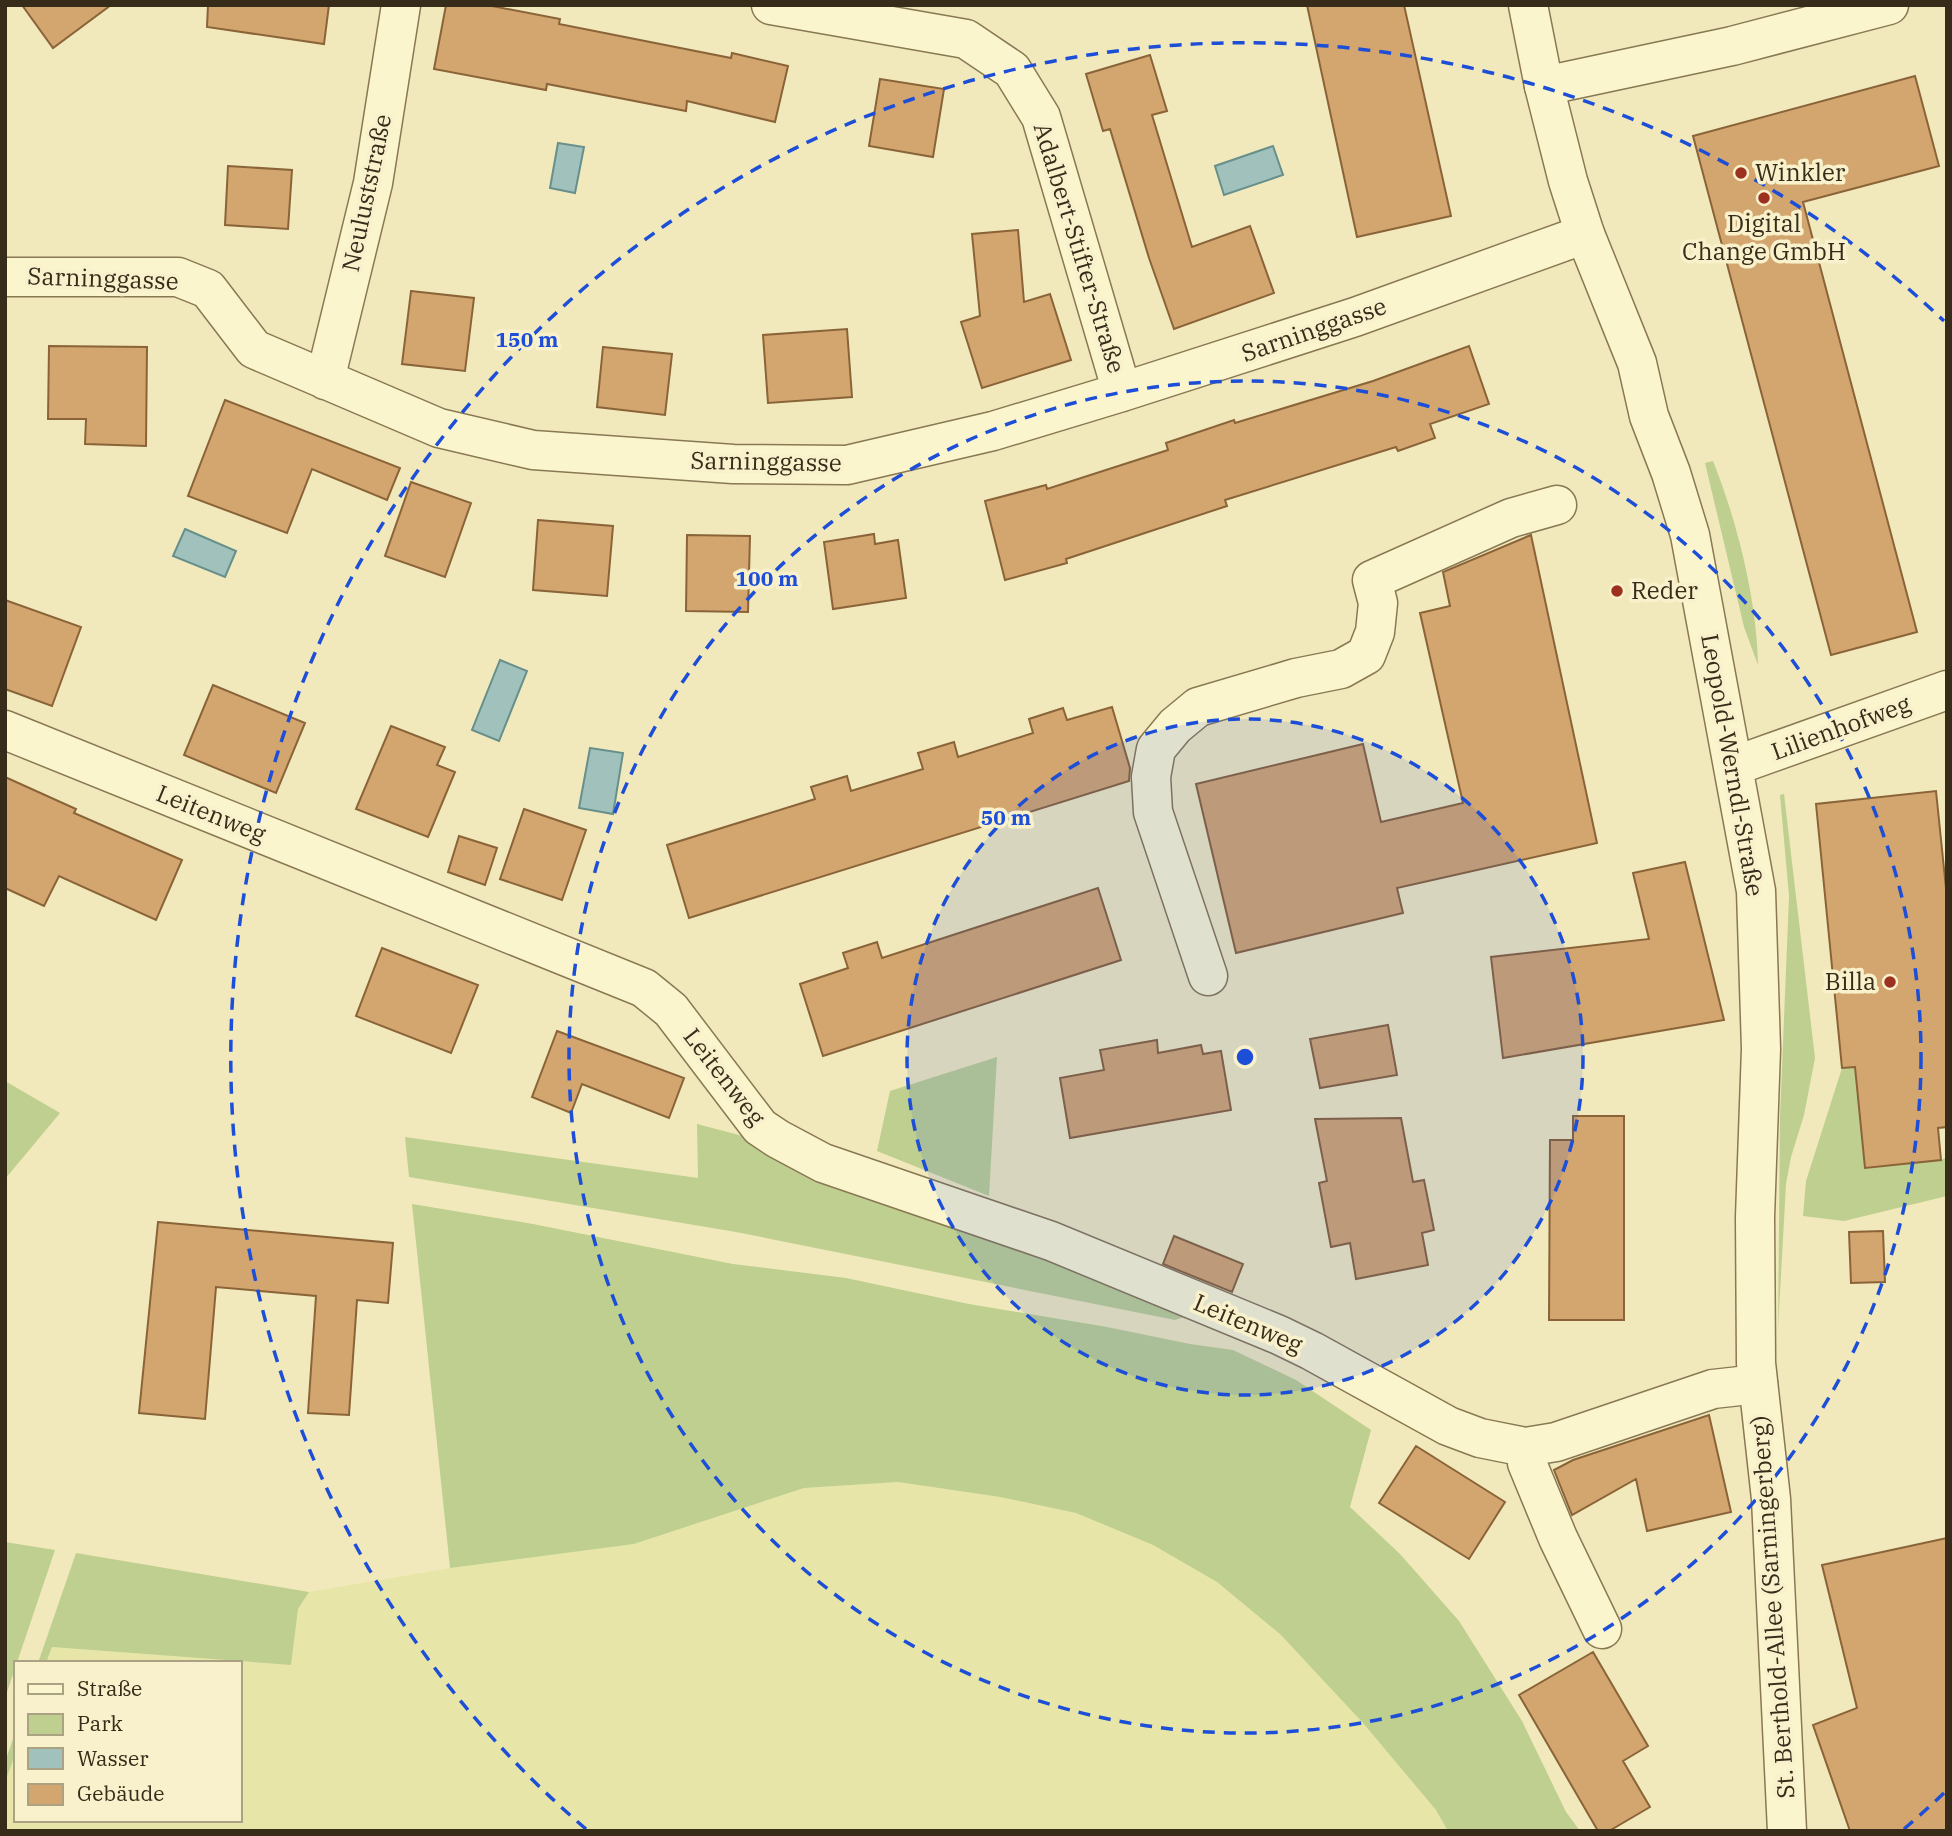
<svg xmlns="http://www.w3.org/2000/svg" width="1952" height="1836" viewBox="0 0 1952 1836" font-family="'IBM Plex Serif',serif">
  <rect width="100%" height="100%" fill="#f1e9bb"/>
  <path fill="#e7e6a8" d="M 898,1482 L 1000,1497 L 1076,1513 L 1153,1545 L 1217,1582 L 1280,1634 L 1363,1723 L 1436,1810 L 1448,1831 L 5,1831 L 5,1782 L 16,1752 L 16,1820 L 240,1820 L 240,1663 L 46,1663 L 52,1647 L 291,1665 L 298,1609 L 309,1592 L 450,1568 L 634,1544 L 804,1488 Z"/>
  <path fill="#becf8f" d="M 1713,461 C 1737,521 1757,600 1758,665 L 1744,627 L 1705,463 Z
    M 1784,794 L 1815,1058 L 1804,1115 L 1791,1157 L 1786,1184 L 1778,1329 L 1780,1117 L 1789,896 L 1780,795 Z
    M 997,1057 L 989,1196 L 877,1151 L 890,1091 Z
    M 1855,1067 L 1865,1167 L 1941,1160 L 1947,1157 L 1947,1196 L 1844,1221 L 1803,1216 L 1806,1181 L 1842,1068 Z
    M 5,1081 L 60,1113 L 5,1179 Z
    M 697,1124 L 758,1140 L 902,1204 L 1194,1314 L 1175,1320 L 736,1232 L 409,1177 L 405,1137 L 698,1178 Z
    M 412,1204 L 533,1224 L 733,1264 L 846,1278 L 969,1304 L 1107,1327 L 1190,1344 L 1233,1350 L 1296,1380 L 1371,1430 L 1350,1507 L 1400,1554 L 1459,1621 L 1522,1721 L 1566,1812 L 1580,1831 L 1448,1831 L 1436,1810 L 1363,1723 L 1280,1634 L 1217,1582 L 1153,1545 L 1076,1513 L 1000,1497 L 898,1482 L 804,1488 L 634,1544 L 450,1568 Z
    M 5,1542 L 55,1550 L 5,1698 Z
    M 76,1553 L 309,1592 L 298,1609 L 291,1665 L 52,1647 L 46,1663 L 38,1663 Z
    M 16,1730 L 16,1752 L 5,1782 L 5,1762 Z"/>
  <path fill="#a0c1bc" stroke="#678f8b" stroke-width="2" d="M 558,143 L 584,147 L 575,193 L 550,188 Z
    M 1273,146 L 1283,175 L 1224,195 L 1215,166 Z
    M 185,529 L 236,551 L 225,577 L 173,556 Z
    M 500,660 L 527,671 L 499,741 L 472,730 Z
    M 590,748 L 623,753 L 613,814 L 579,808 Z"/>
  <path fill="#d2a66e" stroke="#8a6438" stroke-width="2" d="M 22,5 L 111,5 L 53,48 Z
    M 208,5 L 329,5 L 324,44 L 207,27 Z
    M 446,5 L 487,5 L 560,19 L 559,24 L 731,58 L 732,53 L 788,66 L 775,122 L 687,101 L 686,111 L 547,84 L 546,90 L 434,69 Z
    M 1307,5 L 1404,5 L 1451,216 L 1357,237 Z
    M 1150,55 L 1167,111 L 1152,115 L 1192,247 L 1250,226 L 1274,293 L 1174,329 L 1149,258 L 1110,129 L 1103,131 L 1086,74 Z
    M 1915,76 L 1939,166 L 1803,202 L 1917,632 L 1831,655 L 1693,136 Z
    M 880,79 L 944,89 L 933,157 L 869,146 Z
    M 228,166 L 292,170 L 288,229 L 225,225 Z
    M 1018,230 L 1024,302 L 1050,294 L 1071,360 L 982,388 L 961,322 L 980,316 L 972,234 Z
    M 411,291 L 474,298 L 465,371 L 402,364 Z
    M 847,329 L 852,397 L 768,403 L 763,335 Z
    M 49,346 L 147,347 L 146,446 L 85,444 L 86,419 L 48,419 Z
    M 1469,346 L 1489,404 L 1430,424 L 1435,438 L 1398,451 L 1396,447 L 1225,500 L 1227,506 L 1066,559 L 1067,563 L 1005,580 L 985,501 L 1046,485 L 1047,489 L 1168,450 L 1166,443 L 1234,420 L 1235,423 L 1373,381 Z
    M 603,347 L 672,354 L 665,415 L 597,407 Z
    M 225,400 L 400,468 L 387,500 L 312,469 L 287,533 L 188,496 Z
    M 411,482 L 471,503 L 445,577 L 385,556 Z
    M 538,520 L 613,526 L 607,596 L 533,590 Z
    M 874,534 L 875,544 L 898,540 L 906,598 L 833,609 L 824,542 Z
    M 687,535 L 750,536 L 748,612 L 686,611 Z
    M 1531,535 L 1597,843 L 1397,888 L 1403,913 L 1236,953 L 1196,784 L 1363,744 L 1381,822 L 1463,803 L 1420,613 L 1450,606 L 1443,572 Z
    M 5,600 L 81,627 L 52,706 L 5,689 Z
    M 213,685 L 305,723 L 276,793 L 184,755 Z
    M 1112,707 L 1130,768 L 1129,781 L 689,918 L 667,845 L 815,799 L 811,787 L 847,776 L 851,791 L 923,769 L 918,753 L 954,742 L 958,757 L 1033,733 L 1029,719 L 1063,708 L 1067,720 Z
    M 391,726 L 445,747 L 437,765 L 455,772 L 428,837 L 356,809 Z
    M 5,777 L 76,809 L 74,813 L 182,860 L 156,920 L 59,876 L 44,906 L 5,888 Z
    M 1936,791 L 1947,898 L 1947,1127 L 1938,1128 L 1941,1160 L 1865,1168 L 1855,1067 L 1842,1068 L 1816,804 Z
    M 524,809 L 586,830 L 562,900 L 500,879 Z
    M 459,836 L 497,848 L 485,885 L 448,872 Z
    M 1685,862 L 1724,1020 L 1503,1058 L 1491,957 L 1649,939 L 1633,873 Z
    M 1098,888 L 1121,960 L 823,1056 L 800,984 L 848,968 L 843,953 L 877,942 L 882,958 Z
    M 382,948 L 478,985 L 451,1053 L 356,1016 Z
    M 1388,1025 L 1397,1075 L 1320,1088 L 1310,1039 Z
    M 557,1031 L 684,1078 L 669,1118 L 582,1084 L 571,1113 L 532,1097 Z
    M 1157,1040 L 1158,1053 L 1201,1045 L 1203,1054 L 1221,1051 L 1231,1110 L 1070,1138 L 1060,1078 L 1104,1070 L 1100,1050 Z
    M 1573,1116 L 1624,1116 L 1624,1320 L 1549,1320 L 1550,1140 L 1573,1140 Z
    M 1401,1118 L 1413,1182 L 1424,1180 L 1434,1230 L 1422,1233 L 1428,1265 L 1356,1279 L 1350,1243 L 1331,1247 L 1319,1183 L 1327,1181 L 1315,1119 Z
    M 158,1222 L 393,1243 L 388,1303 L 357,1300 L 349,1415 L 308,1413 L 316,1296 L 216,1287 L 205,1419 L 139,1413 Z
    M 1883,1231 L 1885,1282 L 1851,1283 L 1849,1232 Z
    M 1174,1236 L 1243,1264 L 1232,1292 L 1163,1264 Z
    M 1709,1415 L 1731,1512 L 1647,1531 L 1636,1479 L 1572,1515 L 1554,1470 L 1573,1460 Z
    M 1416,1446 L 1505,1502 L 1469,1559 L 1379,1503 Z
    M 1947,1538 L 1947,1831 L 1850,1831 L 1813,1725 L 1857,1708 L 1822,1565 Z
    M 1593,1652 L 1648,1746 L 1623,1761 L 1650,1807 L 1609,1831 L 1598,1831 L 1519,1695 Z"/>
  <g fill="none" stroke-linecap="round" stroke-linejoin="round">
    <g stroke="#897854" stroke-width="41">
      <path id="minor" d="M 771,5 L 966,39 L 1012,70 L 1041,117 L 1122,392
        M 1544,86 L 1732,46 L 1889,5
        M 5,277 L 178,277 L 208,289 L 254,349 L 439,428 L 533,450 L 733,464 L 847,465 L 993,431 L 1122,392 L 1355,317 L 1585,234
        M 325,380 L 373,183 L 401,5
        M 5,730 L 644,988 L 671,1010 L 760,1127 L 778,1139 L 823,1163 L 1051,1241 L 1279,1335 L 1312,1351 L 1448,1426 L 1480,1438 L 1525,1447 L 1556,1442 L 1713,1389 L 1758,1384
        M 1734,766 L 1947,690
        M 1208,976 L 1153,812 L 1151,777 L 1156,749 L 1175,726 L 1198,707 L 1296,678 L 1341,669 L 1366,655 L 1375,632 L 1378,603 L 1372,580 L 1511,518 L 1557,505
        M 1525,1447 L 1527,1463 L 1558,1538 L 1602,1629"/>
    </g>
    <g stroke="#897854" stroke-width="41">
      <path id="tertiary" d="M 1528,5 L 1544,86 L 1568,181 L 1585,234 L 1637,363 L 1649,416 L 1671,473 L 1690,535 L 1756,891 L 1761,1049 L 1755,1217 L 1756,1363 L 1771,1499 L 1787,1831"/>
    </g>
    <use href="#minor" stroke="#fbf5ce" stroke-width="38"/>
    <use href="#tertiary" stroke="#fbf5ce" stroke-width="38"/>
  </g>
  <circle cx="1245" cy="1057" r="338" fill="#1d4ed8" fill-opacity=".12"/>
  <g fill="none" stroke="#1d4ed8" stroke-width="3.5" stroke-dasharray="12 9">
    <circle cx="1245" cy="1057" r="338"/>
    <circle cx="1245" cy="1057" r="676"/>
    <path d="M1944 1793A1015 1015 0 0 1 1904 1829M586 1829A1015 1015 0 1 1 1944 321"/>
  </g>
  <g fill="#9c3120" stroke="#f8f1cb" stroke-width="2.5">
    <circle cx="1741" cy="173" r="7"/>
    <circle cx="1764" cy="198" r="7"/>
    <circle cx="1617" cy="591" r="7"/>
    <circle cx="1890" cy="982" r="7"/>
  </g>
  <g text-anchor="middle" stroke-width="7" stroke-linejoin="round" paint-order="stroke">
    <g font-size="24" fill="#372c1a" stroke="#f8f1cb" text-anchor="start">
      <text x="1755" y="181">Winkler</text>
      <text x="1764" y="232" text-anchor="middle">Digital<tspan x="1764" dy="28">Change GmbH</tspan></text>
      <text x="1631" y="599">Reder</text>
      <text x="1876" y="990" text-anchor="end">Billa</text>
    </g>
    <g font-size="24" fill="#372c1a" stroke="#f8f1cb">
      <text transform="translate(367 193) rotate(-78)" y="8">Neuluststraße</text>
      <text transform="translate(1079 248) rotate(73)" y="8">Adalbert-Stifter-Straße</text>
      <text transform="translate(103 279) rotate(2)" y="8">Sarninggasse</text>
      <text transform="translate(1314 330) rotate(-19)" y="8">Sarninggasse</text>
      <text transform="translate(766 462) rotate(1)" y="8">Sarninggasse</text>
      <text transform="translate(1841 728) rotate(-20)" y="8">Lilienhofweg</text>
      <text transform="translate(1732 765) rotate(80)" y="8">Leopold-Werndl-Straße</text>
      <text transform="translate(211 814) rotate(22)" y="8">Leitenweg</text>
      <text transform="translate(724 1077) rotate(52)" y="8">Leitenweg</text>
      <text transform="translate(1248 1324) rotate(23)" y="8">Leitenweg</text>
      <text transform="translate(1773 1607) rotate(-94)" y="8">St. Berthold-Allee (Sarningerberg)</text>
    </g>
  </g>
  <circle cx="1245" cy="1057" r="10" fill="#1d4ed8" stroke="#f8f1cb" stroke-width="3.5"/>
  <g font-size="21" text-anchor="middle" font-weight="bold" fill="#1d4ed8" stroke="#f8f1cb" stroke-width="7" stroke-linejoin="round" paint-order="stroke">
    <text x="527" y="347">150 m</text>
    <text x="767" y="586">100 m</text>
    <text x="1006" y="825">50 m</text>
  </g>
  <rect width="1952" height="1836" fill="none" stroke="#372c1a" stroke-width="14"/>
  <rect x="14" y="1661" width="228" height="161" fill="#f8f1cb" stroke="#aba284" stroke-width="2"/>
  <rect x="28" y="1684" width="35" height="10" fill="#fbf5ce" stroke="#aba284" stroke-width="2"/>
  <text x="77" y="1696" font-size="21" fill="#372c1a">Straße</text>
  <rect x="28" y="1714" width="35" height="21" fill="#becf8f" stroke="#aba284" stroke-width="2"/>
  <text x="77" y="1731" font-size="21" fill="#372c1a">Park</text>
  <rect x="28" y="1748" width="35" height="21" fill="#a0c1bc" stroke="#aba284" stroke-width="2"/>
  <text x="77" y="1766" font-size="21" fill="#372c1a">Wasser</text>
  <rect x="28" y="1784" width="35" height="21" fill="#d2a66e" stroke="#aba284" stroke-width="2"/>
  <text x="77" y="1801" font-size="21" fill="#372c1a">Gebäude</text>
</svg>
